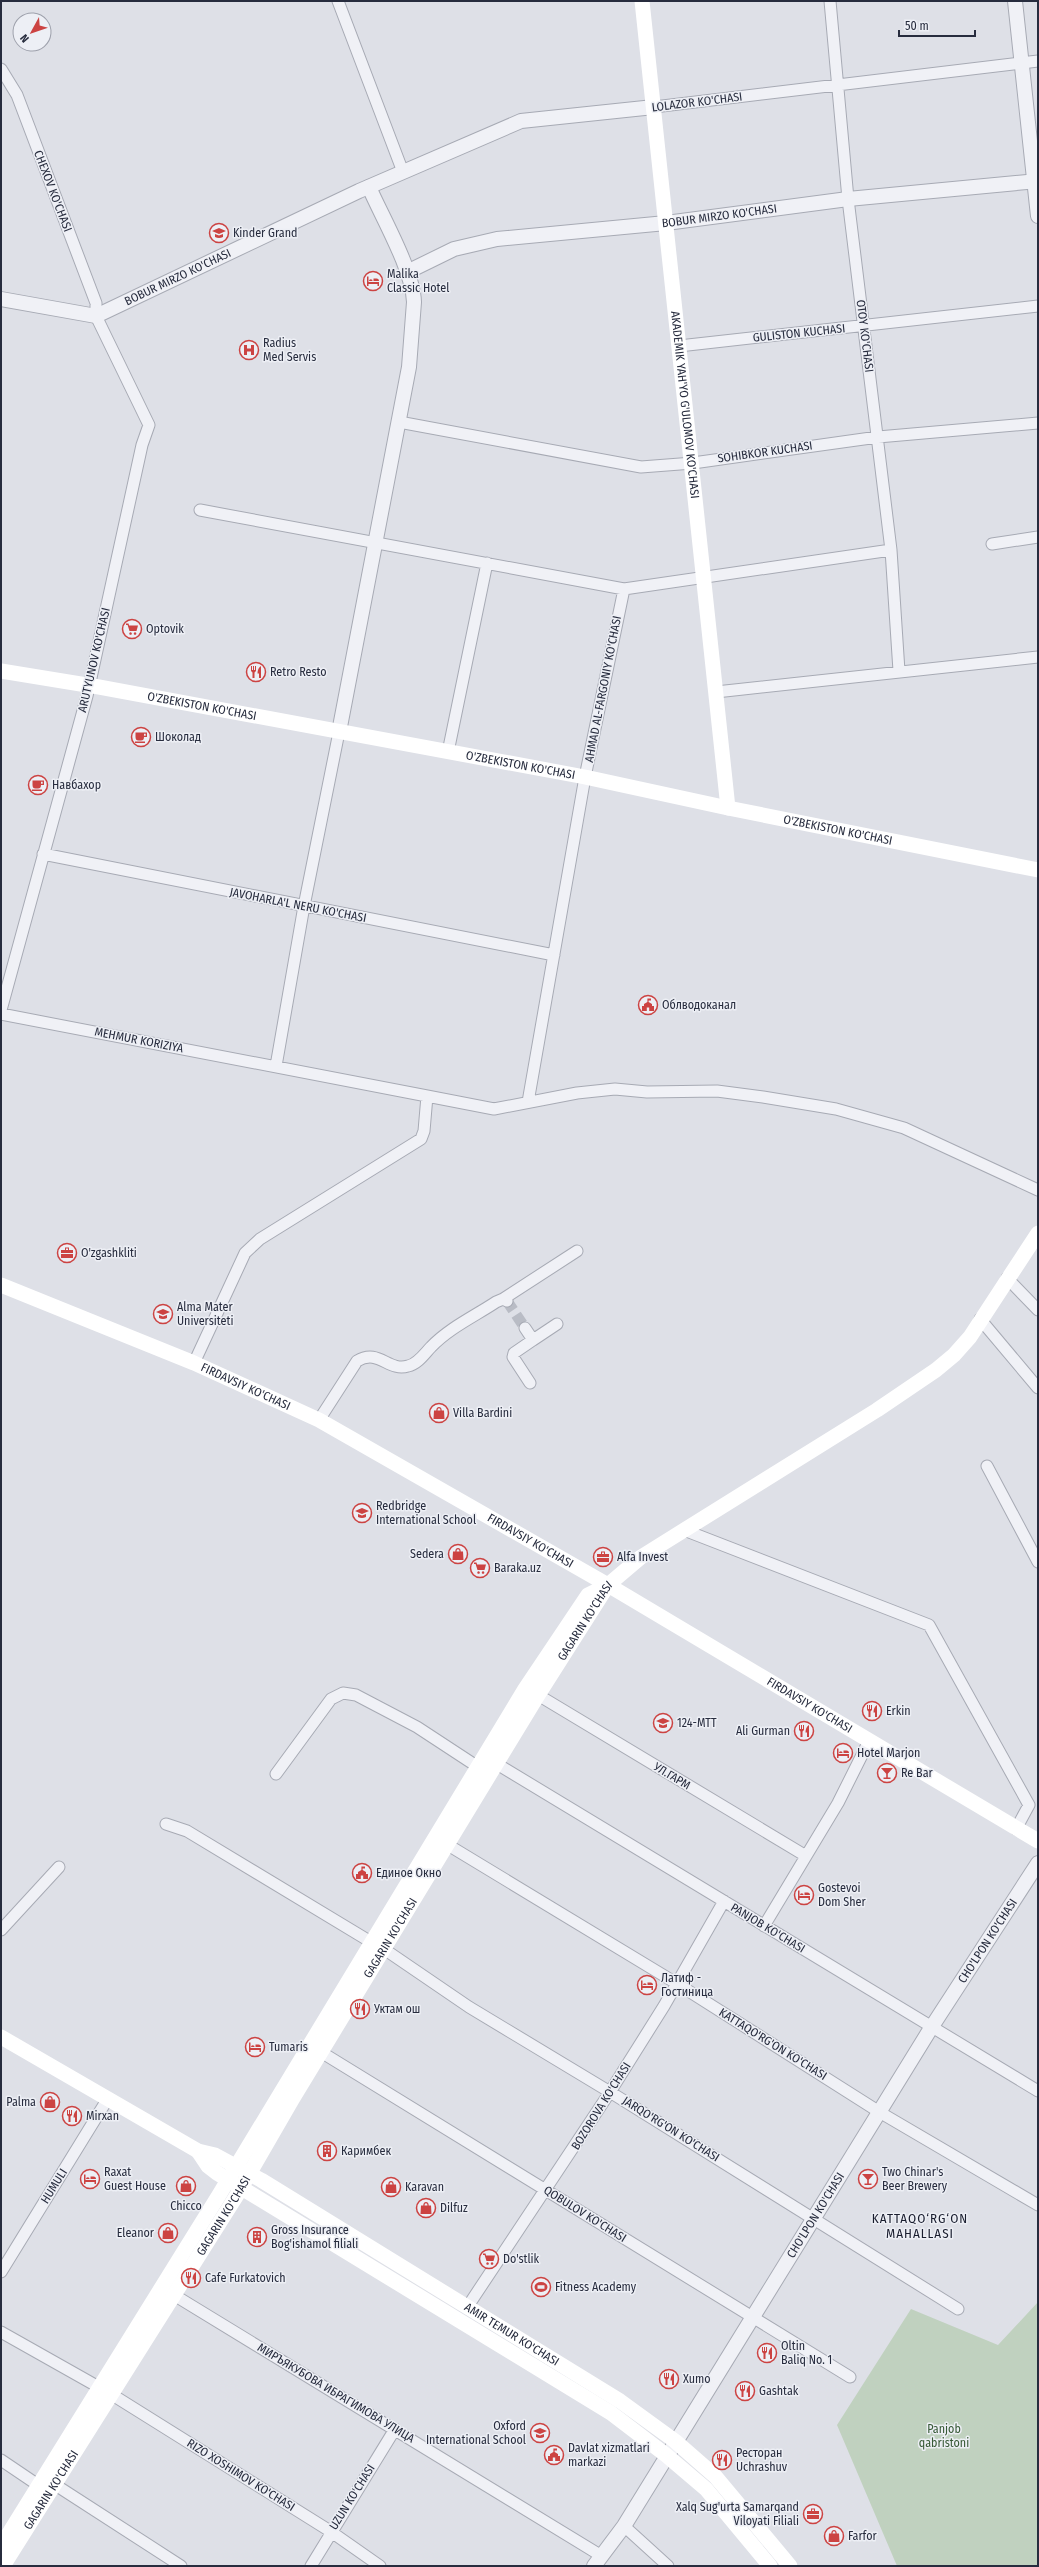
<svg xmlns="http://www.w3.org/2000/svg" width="1039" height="2567" viewBox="0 0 1039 2567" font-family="'Fira Sans Condensed',sans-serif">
  <rect width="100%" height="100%" fill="#dee0e7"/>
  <path fill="#c0d1bf" d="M 1038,2302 L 1038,2566 L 897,2566 L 837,2425 L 911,2309 L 998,2345 Z"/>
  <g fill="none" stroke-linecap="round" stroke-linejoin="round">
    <path stroke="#b9bcc5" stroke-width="11" stroke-dasharray="11 5.5" stroke-linecap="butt" d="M 507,1301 L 525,1328"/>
    <g stroke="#a7aab4" stroke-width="13">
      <path id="minor" d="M 338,1 L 403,172
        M 830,1 L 848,199 L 891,550 L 899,671
        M 1,69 L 17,95 L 96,303 L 96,316 L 149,425 L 142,445 L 87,696 L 1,1010
        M 654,107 L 1038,61
        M 679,346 L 1038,306
        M 399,422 L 641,467 L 693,463 L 878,437 L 1038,423
        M 200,510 L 624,589 L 891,550
        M 992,544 L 1038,537
        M 716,692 L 1038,657
        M 448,752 L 487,563
        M 43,854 L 554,955
        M 1,1014 L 427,1096
        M 276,1066 L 304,906 L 339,732
        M 528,1102 L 585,777 L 624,589
        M 1007,1278 L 1038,1310
        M 503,1299 L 577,1251
        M 980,1319 L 1038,1388
        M 525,1328 L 533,1340 L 557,1324
        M 194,1363 L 245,1253 L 260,1239 L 421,1139 L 424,1131 L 427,1096 L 494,1109 L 577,1093 L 615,1089 L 647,1092 L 717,1091 L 763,1097 L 836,1109 L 904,1128 L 1038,1190
        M 530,1383 L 513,1357 L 514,1353 L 533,1340
        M 319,1420 L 357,1361 C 379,1348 388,1372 408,1366 C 418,1364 425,1353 431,1347 C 449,1328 475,1316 496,1302 L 503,1299 L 507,1301
        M 987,1466 L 1038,1562
        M 684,1530 L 929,1625 L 1029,1805 L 1016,1829
        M 538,1695 L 806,1856
        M 497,1764 L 1038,2091
        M 276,1774 L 331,1699 L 343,1693 L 356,1695 L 417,1727 L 478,1767
        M 166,1824 L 187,1831 L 371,1942
        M 448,1845 L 676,1983 L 881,2113 L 1038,2205
        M 764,1926 L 838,1803 L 869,1741
        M 1,1930 L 59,1867
        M 384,1949 L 469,2007 L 610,2092 L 958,2309
        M 321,2052 L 850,2377
        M 1,2272 L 107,2100
        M 174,2295 L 600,2555
        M 468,2306 L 610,2092 L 664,2006 L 724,1901
        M 1,2332 L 111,2394 L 330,2531 L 380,2566
        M 1,2460 L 38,2485
        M 54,2484 L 181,2566
        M 624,2526 L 668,2566
        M 311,2566 L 395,2429"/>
    </g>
    <g stroke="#a7aab4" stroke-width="16">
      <g id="tertiary">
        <path d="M 1015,1 L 1038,216"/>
        <path id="s1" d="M 407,272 L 454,249 L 497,239 L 666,223 L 848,199 L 1038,181"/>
        <path id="s2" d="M 1,299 L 96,316 L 359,191 L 521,121 L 654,107"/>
        <path d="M 339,732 L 409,367 L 414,302 C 413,270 382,217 369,187"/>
        <path id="s3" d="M 594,2566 L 624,2526 L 931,2028 L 1038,1863"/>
      </g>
    </g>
    <use href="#minor" stroke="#f0f1f6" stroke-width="11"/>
    <use href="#tertiary" stroke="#f0f1f6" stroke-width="14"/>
    <g stroke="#fff" stroke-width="15">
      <path id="s4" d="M 642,1 L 728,808"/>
      <path id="s5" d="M 1,671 L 99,687 L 585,777 L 728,808 L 1038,870"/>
      <path id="s6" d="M 1,1285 L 194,1363 L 319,1420 L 608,1585 L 1038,1841"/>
      <path id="s7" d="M 1,2037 L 198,2151 L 215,2155 L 261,2180 L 620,2401 L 675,2441 L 715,2476 L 790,2566"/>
      <path d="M 198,2151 L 208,2166 L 217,2173 L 611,2413 L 666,2455 L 706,2489 L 770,2566"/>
      <path d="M 1,2546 L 219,2195 L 525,1689 L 588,1595 L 608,1585"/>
      <path id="s8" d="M 3,2566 L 237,2195 L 293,2098 L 538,1695 L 608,1585 L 641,1557 L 877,1410 L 936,1370 L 954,1355 L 970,1337 L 1038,1233"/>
    </g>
  </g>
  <defs>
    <g id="school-ring" transform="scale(1)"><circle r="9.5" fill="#edeff5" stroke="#cc4342" stroke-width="1.5"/><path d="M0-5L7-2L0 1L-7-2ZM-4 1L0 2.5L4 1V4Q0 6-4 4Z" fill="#cc4342"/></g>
    <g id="hotel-ring" transform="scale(1)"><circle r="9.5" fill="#edeff5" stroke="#cc4342" stroke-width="1.5"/><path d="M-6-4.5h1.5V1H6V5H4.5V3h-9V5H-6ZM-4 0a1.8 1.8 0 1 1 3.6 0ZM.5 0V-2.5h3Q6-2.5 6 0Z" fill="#cc4342"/></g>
    <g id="hospital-ring" transform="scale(1)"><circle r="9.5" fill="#edeff5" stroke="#cc4342" stroke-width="1.5"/><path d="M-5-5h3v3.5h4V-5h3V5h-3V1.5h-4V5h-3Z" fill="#cc4342"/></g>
    <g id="supermarket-ring" transform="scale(1)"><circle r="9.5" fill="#edeff5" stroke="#cc4342" stroke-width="1.5"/><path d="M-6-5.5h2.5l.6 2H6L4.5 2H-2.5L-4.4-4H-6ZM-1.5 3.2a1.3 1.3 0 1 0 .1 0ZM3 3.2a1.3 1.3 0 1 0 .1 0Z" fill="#cc4342"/></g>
    <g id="restaurant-ring" transform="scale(1)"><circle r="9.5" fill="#edeff5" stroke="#cc4342" stroke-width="1.5"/><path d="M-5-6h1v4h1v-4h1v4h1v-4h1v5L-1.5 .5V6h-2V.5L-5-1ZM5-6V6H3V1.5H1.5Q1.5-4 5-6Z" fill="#cc4342"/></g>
    <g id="cafe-ring" transform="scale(1)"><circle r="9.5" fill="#edeff5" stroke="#cc4342" stroke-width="1.5"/><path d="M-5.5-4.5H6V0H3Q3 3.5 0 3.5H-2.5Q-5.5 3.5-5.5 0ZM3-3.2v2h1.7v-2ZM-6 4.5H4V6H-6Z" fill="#cc4342"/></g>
    <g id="civic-ring" transform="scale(1)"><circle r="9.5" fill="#edeff5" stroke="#cc4342" stroke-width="1.5"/><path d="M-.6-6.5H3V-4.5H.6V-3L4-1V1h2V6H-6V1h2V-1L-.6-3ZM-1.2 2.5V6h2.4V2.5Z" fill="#cc4342"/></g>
    <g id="office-ring" transform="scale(1)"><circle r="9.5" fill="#edeff5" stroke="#cc4342" stroke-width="1.5"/><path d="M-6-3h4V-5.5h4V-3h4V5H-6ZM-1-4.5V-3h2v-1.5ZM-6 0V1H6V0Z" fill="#cc4342"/></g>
    <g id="university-ring" transform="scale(1)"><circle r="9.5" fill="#edeff5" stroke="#cc4342" stroke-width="1.5"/><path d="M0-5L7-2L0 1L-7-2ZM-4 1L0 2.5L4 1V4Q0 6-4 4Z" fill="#cc4342"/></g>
    <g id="shop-ring" transform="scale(1)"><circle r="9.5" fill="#edeff5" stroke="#cc4342" stroke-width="1.5"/><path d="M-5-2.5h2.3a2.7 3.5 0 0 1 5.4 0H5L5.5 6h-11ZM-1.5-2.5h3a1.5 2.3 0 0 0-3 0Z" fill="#cc4342"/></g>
    <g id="bar-ring" transform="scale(1)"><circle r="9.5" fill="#edeff5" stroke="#cc4342" stroke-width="1.5"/><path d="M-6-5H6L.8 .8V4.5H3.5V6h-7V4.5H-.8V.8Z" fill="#cc4342"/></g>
    <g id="building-ring" transform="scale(1)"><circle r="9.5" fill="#edeff5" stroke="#cc4342" stroke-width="1.5"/><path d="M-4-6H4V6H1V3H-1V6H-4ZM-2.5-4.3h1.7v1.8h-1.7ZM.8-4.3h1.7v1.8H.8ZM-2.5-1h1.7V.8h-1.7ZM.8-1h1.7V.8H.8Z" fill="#cc4342"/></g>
    <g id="stadium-ring" transform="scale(1)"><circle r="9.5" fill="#edeff5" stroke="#cc4342" stroke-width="1.5"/><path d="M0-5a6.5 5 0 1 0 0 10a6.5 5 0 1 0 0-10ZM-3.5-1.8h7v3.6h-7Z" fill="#cc4342"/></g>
  </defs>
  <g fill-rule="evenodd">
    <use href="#school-ring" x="219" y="233"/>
    <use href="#hotel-ring" x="373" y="281"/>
    <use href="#hospital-ring" x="249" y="350"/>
    <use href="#supermarket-ring" x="132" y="629"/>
    <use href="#restaurant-ring" x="256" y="672"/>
    <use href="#cafe-ring" x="141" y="737"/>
    <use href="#cafe-ring" x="38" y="785"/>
    <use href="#civic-ring" x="648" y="1005"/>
    <use href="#office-ring" x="67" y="1253"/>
    <use href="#university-ring" x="163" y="1314"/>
    <use href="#shop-ring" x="439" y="1413"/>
    <use href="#school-ring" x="362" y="1513"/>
    <use href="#shop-ring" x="458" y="1554"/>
    <use href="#office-ring" x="603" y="1557"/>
    <use href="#supermarket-ring" x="480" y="1568"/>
    <use href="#restaurant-ring" x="872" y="1711"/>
    <use href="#school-ring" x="663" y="1723"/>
    <use href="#restaurant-ring" x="804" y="1731"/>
    <use href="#hotel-ring" x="843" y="1753"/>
    <use href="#bar-ring" x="887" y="1773"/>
    <use href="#civic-ring" x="362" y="1873"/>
    <use href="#hotel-ring" x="804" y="1895"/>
    <use href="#hotel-ring" x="647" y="1985"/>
    <use href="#restaurant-ring" x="360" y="2009"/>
    <use href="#hotel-ring" x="255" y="2047"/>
    <use href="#shop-ring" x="50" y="2102"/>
    <use href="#restaurant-ring" x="72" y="2116"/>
    <use href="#building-ring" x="327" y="2151"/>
    <use href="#hotel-ring" x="90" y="2179"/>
    <use href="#bar-ring" x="868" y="2179"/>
    <use href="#shop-ring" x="186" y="2186"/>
    <use href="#shop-ring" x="391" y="2187"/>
    <use href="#shop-ring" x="426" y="2208"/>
    <use href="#shop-ring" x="168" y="2233"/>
    <use href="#building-ring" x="257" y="2237"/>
    <use href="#supermarket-ring" x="489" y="2259"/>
    <use href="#restaurant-ring" x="191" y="2278"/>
    <use href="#stadium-ring" x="541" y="2287"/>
    <use href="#restaurant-ring" x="767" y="2353"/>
    <use href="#restaurant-ring" x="669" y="2379"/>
    <use href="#restaurant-ring" x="745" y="2391"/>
    <use href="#school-ring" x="540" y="2433"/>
    <use href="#civic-ring" x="554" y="2455"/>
    <use href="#restaurant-ring" x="722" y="2460"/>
    <use href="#office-ring" x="813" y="2514"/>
    <use href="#shop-ring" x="834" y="2536"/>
  </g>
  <g text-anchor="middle" stroke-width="3" stroke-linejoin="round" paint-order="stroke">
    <g font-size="12" fill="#272c3e" stroke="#edeff5">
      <text transform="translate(697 102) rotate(-7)" y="4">LOLAZOR KO'CHASI</text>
      <text transform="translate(53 191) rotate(69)" y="4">CHEXOV KO'CHASI</text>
      <text dy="4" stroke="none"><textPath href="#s1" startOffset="320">BOBUR MIRZO KO'CHASI</textPath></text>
      <text dy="4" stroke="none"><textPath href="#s2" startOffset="187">BOBUR MIRZO KO'CHASI</textPath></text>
      <text transform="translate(799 333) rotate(-6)" y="4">GULISTON KUCHASI</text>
      <text transform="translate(865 336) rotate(83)" y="4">OTOY KO'CHASI</text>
      <text dy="4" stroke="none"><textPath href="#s4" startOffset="406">AKADEMIK YAH'YO G'ULOMOV KO'CHASI</textPath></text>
      <text transform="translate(765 452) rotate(-8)" y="4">SOHIBKOR KUCHASI</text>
      <text transform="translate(94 660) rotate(-77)" y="4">ARUTYUNOV KO'CHASI</text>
      <text transform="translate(603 689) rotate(-79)" y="4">AHMAD AL-FARGONIY KO'CHASI</text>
      <text dy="4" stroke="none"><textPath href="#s5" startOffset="204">O'ZBEKISTON KO'CHASI</textPath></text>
      <text dy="4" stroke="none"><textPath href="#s5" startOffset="528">O'ZBEKISTON KO'CHASI</textPath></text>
      <text dy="4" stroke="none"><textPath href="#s5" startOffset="852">O'ZBEKISTON KO'CHASI</textPath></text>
      <text transform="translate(298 905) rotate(11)" y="4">JAVOHARLA'L NERU KO'CHASI</text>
      <text transform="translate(139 1040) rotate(11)" y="4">MEHMUR KORIZIYA</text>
      <text dy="4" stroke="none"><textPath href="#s6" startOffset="265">FIRDAVSIY KO'CHASI</textPath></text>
      <text dy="4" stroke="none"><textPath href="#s6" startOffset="589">FIRDAVSIY KO'CHASI</textPath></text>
      <text dy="4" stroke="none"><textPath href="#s8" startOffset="1110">GAGARIN KO'CHASI</textPath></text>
      <text dy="4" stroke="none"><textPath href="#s6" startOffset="913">FIRDAVSIY KO'CHASI</textPath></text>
      <text transform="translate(672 1776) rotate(31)" y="4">УЛ.ГАРМ</text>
      <text transform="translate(768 1928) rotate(31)" y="4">PANJOB KO'CHASI</text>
      <text dy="4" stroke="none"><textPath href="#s8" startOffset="738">GAGARIN KO'CHASI</textPath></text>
      <text dy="4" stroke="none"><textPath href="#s3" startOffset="739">CHO'LPON KO'CHASI</textPath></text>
      <text transform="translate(773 2044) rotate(32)" y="4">KATTAQO'RG'ON KO'CHASI</text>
      <text transform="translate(601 2106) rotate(-58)" y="4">BOZOROVA KO'CHASI</text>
      <text transform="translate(671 2129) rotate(32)" y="4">JARQO'RG'ON KO'CHASI</text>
      <text transform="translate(54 2186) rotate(-58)" y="4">HUMULI</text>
      <text transform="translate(585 2214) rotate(32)" y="4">QOBULOV KO'CHASI</text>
      <text dy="4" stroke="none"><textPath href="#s3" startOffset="415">CHO'LPON KO'CHASI</textPath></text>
      <text dy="4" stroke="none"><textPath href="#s8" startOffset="414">GAGARIN KO'CHASI</textPath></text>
      <text dy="4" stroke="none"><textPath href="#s7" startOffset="592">AMIR TEMUR KO'CHASI</textPath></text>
      <text transform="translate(336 2393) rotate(31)" y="4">МИРЪЯКУБОВА ИБРАГИМОВА УЛИЦА</text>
      <text transform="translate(241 2475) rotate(32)" y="4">RIZO XOSHIMOV KO'CHASI</text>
      <text dy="4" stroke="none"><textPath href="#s8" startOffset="90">GAGARIN KO'CHASI</textPath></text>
      <text transform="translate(352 2497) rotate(-58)" y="4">UZUN KO'CHASI</text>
    </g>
    <g font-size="12" fill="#272c3e" stroke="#edeff5" text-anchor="start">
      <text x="233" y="237">Kinder Grand</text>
      <text x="387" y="278">Malika<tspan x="387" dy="14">Classic Hotel</tspan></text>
      <text x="263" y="347">Radius<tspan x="263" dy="14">Med Servis</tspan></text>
      <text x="146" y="633">Optovik</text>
      <text x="270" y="676">Retro Resto</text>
      <text x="155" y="741">Шоколад</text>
      <text x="52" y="789">Навбахор</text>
      <text x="662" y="1009">Облводоканал</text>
      <text x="81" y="1257">O'zgashkliti</text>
      <text x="177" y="1311">Alma Mater<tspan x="177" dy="14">Universiteti</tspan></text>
      <text x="453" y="1417">Villa Bardini</text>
      <text x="376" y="1510">Redbridge<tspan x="376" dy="14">International School</tspan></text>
      <text x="444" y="1558" text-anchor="end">Sedera</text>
      <text x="617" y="1561">Alfa Invest</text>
      <text x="494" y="1572">Baraka.uz</text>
      <text x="886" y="1715">Erkin</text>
      <text x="677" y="1727">124-MTT</text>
      <text x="790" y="1735" text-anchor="end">Ali Gurman</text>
      <text x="857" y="1757">Hotel Marjon</text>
      <text x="901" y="1777">Re Bar</text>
      <text x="376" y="1877">Единое Окно</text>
      <text x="818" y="1892">Gostevoi<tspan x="818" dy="14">Dom Sher</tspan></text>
      <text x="661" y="1982">Латиф -<tspan x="661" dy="14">Гостиница</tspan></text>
      <text x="374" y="2013">Уктам ош</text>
      <text x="269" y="2051">Tumaris</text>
      <text x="36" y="2106" text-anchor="end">Palma</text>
      <text x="86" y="2120">Mirxan</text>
      <text x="341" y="2155">Каримбек</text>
      <text x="104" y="2176">Raxat<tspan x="104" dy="14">Guest House</tspan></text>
      <text x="882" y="2176">Two Chinar's<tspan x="882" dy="14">Beer Brewery</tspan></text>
      <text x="405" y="2191">Karavan</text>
      <text x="186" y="2210" text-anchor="middle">Chicco</text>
      <text x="440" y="2212">Dilfuz</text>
      <text x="271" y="2234">Gross Insurance<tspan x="271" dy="14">Bog'ishamol filiali</tspan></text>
      <text x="154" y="2237" text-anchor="end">Eleanor</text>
      <text x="503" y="2263">Do'stlik</text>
      <text x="205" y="2282">Cafe Furkatovich</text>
      <text x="555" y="2291">Fitness Academy</text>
      <text x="781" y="2350">Oltin<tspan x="781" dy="14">Baliq No. 1</tspan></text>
      <text x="683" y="2383">Xumo</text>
      <text x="759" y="2395">Gashtak</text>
      <text x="526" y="2430" text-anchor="end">Oxford<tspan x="526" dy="14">International School</tspan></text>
      <text x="568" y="2452">Davlat xizmatlari<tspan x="568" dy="14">markazi</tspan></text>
      <text x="736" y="2457">Ресторан<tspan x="736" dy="14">Uchrashuv</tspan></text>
      <text x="799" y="2511" text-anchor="end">Xalq Sug'urta Samarqand<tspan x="799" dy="14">Viloyati Filiali</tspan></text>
      <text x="848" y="2540">Farfor</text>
    </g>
    <g font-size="12" fill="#365935" stroke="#edeff5">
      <text x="944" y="2433">Panjob<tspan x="944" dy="14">qabristoni</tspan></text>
    </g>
    <g font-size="13" letter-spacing="1" fill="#191d2e" stroke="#edeff5">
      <text x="920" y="2223">KATTAQO‘RG‘ON<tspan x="920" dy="15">MAHALLASI</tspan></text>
    </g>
  </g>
  <rect width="1039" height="2567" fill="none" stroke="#272c3e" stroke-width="4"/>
  <g transform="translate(32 32) rotate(230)"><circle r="19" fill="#edeff5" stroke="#9ea1ac"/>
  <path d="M0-3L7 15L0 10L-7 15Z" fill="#cc4342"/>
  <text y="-6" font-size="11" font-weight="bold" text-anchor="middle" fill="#272c3e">N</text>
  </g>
  <path d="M899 30v6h76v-6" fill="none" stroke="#272c3e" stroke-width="2"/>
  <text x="905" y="30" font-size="12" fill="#272c3e" stroke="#edeff5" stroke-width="3" paint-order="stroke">50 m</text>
</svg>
